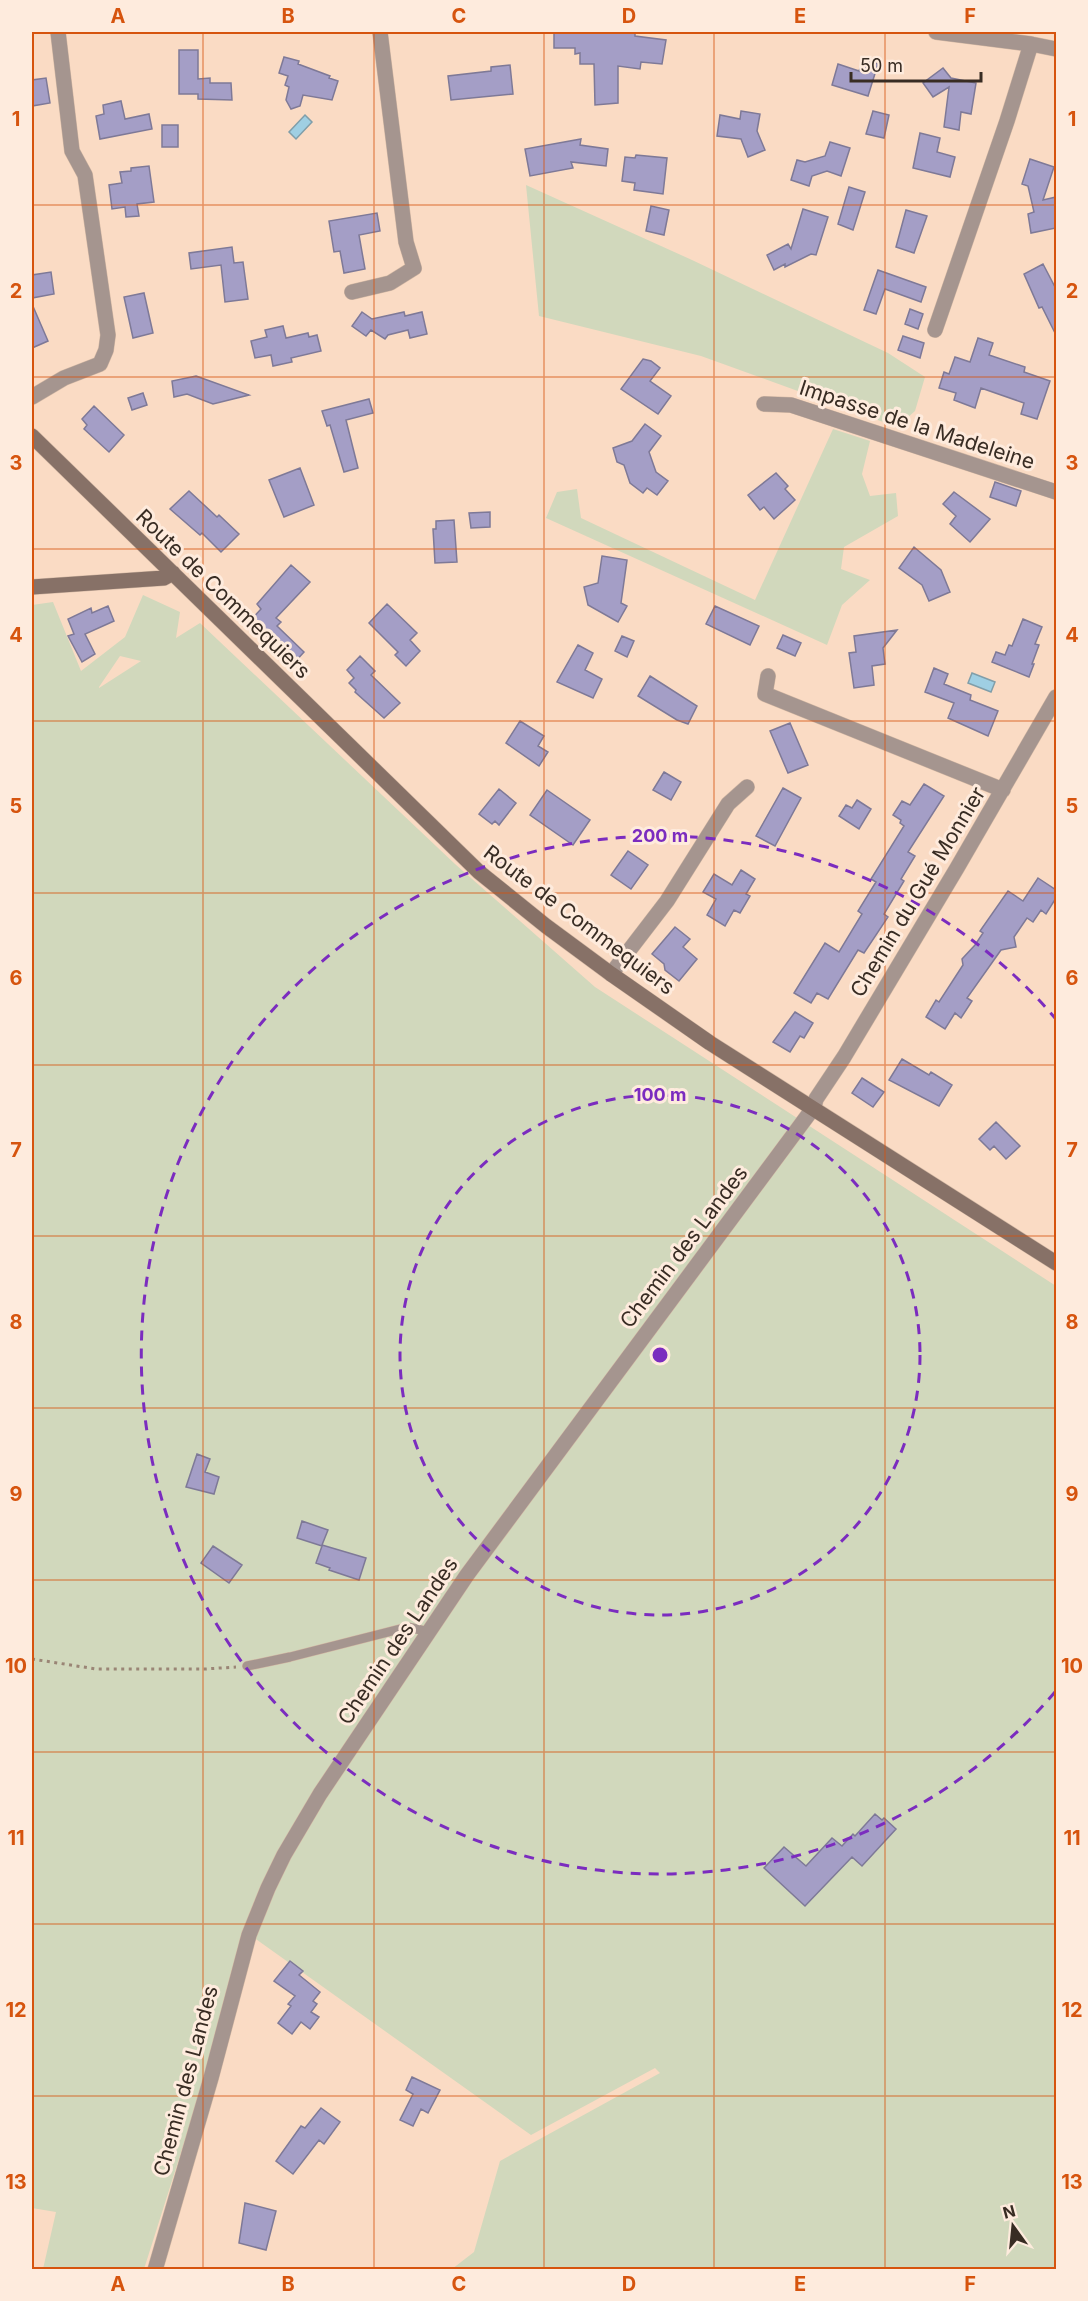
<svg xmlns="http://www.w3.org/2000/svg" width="1088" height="2301" viewBox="0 0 1088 2301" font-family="Inter,sans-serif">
  <rect width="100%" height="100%" fill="#fadbc4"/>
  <path fill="#d1d8bc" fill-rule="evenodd" d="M 526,185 L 692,260 L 888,353 L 925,377 L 915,411 L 897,427 L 701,356 L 539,316 Z
    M 833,429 L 870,441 L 862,474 L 870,496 L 896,493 L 898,516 L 844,547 L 841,569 L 870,580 L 842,605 L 827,645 L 546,518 L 557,492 L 577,489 L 581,518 L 755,600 Z
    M 143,595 L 180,612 L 176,638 L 200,623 L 455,864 L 595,987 L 1056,1286 L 1056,2269 L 452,2269 L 474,2252 L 500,2161 L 660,2073 L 655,2068 L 531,2135 L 250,1935 L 144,2269 L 43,2269 L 56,2212 L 32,2208 L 32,605 L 53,602 L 81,671 L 125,637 ZM 120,656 L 141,661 L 99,688 L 99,687 Z"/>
  <path fill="#9fcfe3" stroke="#809ea9" stroke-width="1.5" d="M 305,115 L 312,122 L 296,139 L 289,132 Z
    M 972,673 L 995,682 L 991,692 L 968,683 Z"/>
  <path fill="#a49ec6" stroke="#7e7997" stroke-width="1.5" d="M 554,32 L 635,32 L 635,36 L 666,40 L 662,64 L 641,62 L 640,69 L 618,66 L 618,103 L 595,105 L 594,64 L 580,64 L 580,53 L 575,54 L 575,48 L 554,48 Z
    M 179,50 L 198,50 L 198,79 L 210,78 L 210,83 L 231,83 L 232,100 L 198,99 L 198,94 L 179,94 Z
    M 284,57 L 299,61 L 298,64 L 330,76 L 329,78 L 338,81 L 332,100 L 303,95 L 300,106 L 291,109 L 286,100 L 289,87 L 285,85 L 288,76 L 279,73 Z
    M 863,59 L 878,64 L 868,96 L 832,85 L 838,64 L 859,71 Z
    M 510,65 L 513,94 L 451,100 L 448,76 L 491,71 L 491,67 Z
    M 943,68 L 951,78 L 976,83 L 971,114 L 961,112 L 959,130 L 944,127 L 949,87 L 933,97 L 923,83 Z
    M 46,78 L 50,103 L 32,106 L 32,80 Z
    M 121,101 L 125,119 L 149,114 L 152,129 L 100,139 L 96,116 L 104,114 L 103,105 Z
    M 741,111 L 760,114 L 757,131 L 765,150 L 748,157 L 741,139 L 717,136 L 720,115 L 740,119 Z
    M 873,111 L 889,115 L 884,138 L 866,134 Z
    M 162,125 L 178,125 L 178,147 L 162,147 Z
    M 920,133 L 940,138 L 937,152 L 955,157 L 950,177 L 913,168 Z
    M 581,139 L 580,145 L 608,149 L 606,166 L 571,162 L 573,168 L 530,176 L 525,149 Z
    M 830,142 L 850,148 L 841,176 L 827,171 L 812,176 L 809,186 L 791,180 L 797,160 L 805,162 L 825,156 Z
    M 636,155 L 667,158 L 663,194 L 634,190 L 635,183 L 622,181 L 625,157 L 635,158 Z
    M 1030,159 L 1054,167 L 1043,200 L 1056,197 L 1056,228 L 1031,233 L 1028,214 L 1034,212 L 1028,186 L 1022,184 Z
    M 149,166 L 154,202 L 137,204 L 139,216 L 126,217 L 125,207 L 112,209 L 109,185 L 122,183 L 120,172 L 131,171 L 131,168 Z
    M 849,187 L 865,192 L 853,230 L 838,224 Z
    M 651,206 L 669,210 L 664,235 L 646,231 Z
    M 803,209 L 828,217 L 816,255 L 811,254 L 785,267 L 785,264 L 774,270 L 767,255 L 788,244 L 791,249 Z
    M 906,210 L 927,216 L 914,253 L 896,247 Z
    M 377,213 L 380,231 L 359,235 L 365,269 L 344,273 L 340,251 L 334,252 L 329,221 Z
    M 232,247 L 234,263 L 243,262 L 248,299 L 225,302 L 221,265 L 191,269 L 189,253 Z
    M 1043,264 L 1056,289 L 1056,335 L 1042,307 L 1039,308 L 1024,274 Z
    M 878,270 L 926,287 L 921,302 L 885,289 L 876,314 L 864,310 Z
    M 51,272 L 54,294 L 32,298 L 32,275 Z
    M 144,293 L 153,333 L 133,338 L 124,297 Z
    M 32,304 L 48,341 L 32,348 Z
    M 910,309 L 923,314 L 918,329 L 905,324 Z
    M 362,312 L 372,319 L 404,312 L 405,316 L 422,312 L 427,334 L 410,338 L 408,330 L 388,335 L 385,339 L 371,330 L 366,336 L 352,326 Z
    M 283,326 L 286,338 L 308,333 L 309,337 L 317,335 L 321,351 L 291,358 L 292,362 L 273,366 L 271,355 L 255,358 L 251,341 L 267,337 L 265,330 Z
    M 903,336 L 924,343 L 920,358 L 898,350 Z
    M 978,338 L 993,343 L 989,355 L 1025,367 L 1024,372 L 1050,381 L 1037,419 L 1021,414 L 1024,403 L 981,388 L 975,408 L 954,400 L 956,393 L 939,388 L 944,372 L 949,374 L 955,357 L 970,362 Z
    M 643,359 L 651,361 L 660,368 L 650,381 L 671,396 L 658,414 L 621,389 Z
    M 196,376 L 249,395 L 213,404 L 187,394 L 174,397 L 172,381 Z
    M 143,393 L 147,405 L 132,410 L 128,398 Z
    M 369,399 L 373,413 L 346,420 L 358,468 L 344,472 L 330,425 L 327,426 L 322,411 Z
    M 94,406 L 124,435 L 109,452 L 84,429 L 87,425 L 82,419 Z
    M 645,424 L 661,436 L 649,452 L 656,472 L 668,481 L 657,495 L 647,488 L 643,493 L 630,483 L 624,465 L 617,462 L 613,448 L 632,441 Z
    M 300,468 L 314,505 L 284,517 L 269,480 Z
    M 776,473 L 788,486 L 785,489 L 795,500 L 774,519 L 764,507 L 760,510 L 748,495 Z
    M 995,482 L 1021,491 L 1016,506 L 990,497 Z
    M 189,491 L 217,517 L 219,515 L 239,534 L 221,552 L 202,533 L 200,535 L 170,509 Z
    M 954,492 L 990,519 L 970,542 L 950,524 L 956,516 L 943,504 Z
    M 490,512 L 490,527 L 471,528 L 469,513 Z
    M 454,520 L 457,562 L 435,563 L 433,529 L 436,529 L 436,521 Z
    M 914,547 L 941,570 L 950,592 L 929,601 L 922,585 L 899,568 Z
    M 602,556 L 627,560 L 621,603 L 627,606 L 618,622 L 588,605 L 584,587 L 598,583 Z
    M 291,565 L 310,582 L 276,618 L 281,622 L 277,626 L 304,652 L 294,663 L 250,621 L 261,609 L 257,604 Z
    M 387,604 L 417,633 L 410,640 L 420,651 L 406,666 L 395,655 L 398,652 L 369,623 Z
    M 108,606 L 114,621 L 85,634 L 95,654 L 82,662 L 68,636 L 74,634 L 68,619 L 91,608 L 92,613 Z
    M 715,606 L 759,626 L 750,645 L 706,624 Z
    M 1023,619 L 1042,627 L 1035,644 L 1039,645 L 1032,664 L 1034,664 L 1029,677 L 992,662 L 996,652 L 1005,655 L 1009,645 L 1012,646 Z
    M 897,630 L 883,648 L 885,664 L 872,666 L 874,685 L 854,688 L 849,653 L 856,652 L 854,636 Z
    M 783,635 L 801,643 L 795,656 L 777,648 Z
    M 622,636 L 634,641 L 627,657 L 615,651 Z
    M 578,645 L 593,653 L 585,670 L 602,679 L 593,698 L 557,682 Z
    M 360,656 L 375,671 L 371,675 L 400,703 L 384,718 L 355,692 L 356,690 L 349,683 L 354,678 L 347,670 Z
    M 934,668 L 948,674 L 944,684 L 971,695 L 970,700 L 998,711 L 988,736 L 948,718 L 954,703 L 925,692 Z
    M 650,676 L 697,706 L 688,724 L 677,720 L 638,696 Z
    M 520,721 L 544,736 L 538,746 L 548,752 L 539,766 L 506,743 Z
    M 790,723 L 808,765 L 788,773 L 770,731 Z
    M 664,772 L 681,782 L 671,800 L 653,790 Z
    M 924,784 L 944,796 L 908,852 L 915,856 L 901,879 L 904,881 L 884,914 L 888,917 L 864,953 L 858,950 L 828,999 L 817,993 L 811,1003 L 794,993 L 825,943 L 839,952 L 862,914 L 858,911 L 876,882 L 871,879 L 904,826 L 900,823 L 901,820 L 893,815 L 902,801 L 910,805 Z
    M 783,788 L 801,798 L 775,846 L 756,836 Z
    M 499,789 L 516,803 L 499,825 L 495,821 L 492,824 L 479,814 Z
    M 547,790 L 590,820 L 573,845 L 530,815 Z
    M 857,800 L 871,809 L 859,829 L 839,816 L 846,805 L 852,808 Z
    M 628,851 L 648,865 L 631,889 L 611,875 Z
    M 741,870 L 755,879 L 746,894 L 750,896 L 740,913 L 734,910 L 725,926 L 707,915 L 716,899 L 703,892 L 714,874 L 732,885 Z
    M 1038,878 L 1056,890 L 1056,898 L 1046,914 L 1041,910 L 1033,922 L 1027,918 L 1014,937 L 1016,947 L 1001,950 L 967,998 L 972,1001 L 961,1018 L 955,1013 L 945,1029 L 926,1017 L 936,1000 L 939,1002 L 963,965 L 962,959 L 975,945 L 983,933 L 980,931 L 1008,891 L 1023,901 Z
    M 675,927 L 690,939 L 683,947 L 697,959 L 679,981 L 665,970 L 664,964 L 652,954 Z
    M 795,1012 L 813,1023 L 804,1038 L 800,1036 L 790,1052 L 773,1042 Z
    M 902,1059 L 929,1075 L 931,1072 L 952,1085 L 939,1106 L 889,1080 Z
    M 862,1078 L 884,1092 L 873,1107 L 852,1093 Z
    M 996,1122 L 1020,1146 L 1006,1159 L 994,1146 L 990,1150 L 979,1139 Z
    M 197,1454 L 210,1459 L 205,1472 L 219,1477 L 214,1494 L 186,1487 Z
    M 302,1521 L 328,1530 L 322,1545 L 366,1558 L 359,1580 L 329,1570 L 330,1568 L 316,1563 L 322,1546 L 297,1538 Z
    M 213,1546 L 242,1565 L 229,1583 L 201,1563 Z
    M 875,1814 L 882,1820 L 884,1818 L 896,1829 L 862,1866 L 852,1857 L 805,1906 L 764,1868 L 784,1847 L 806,1866 L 832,1838 L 842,1846 L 853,1834 L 855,1836 Z
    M 290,1961 L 303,1971 L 299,1975 L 320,1992 L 313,2001 L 317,2004 L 311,2012 L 319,2017 L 310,2029 L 301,2022 L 292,2034 L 278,2023 L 291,2006 L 288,2004 L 295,1996 L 274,1981 Z
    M 412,2077 L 440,2090 L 428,2113 L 421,2109 L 413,2126 L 400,2120 L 413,2094 L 406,2090 Z
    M 321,2108 L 340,2122 L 324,2144 L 319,2140 L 293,2174 L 276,2161 L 301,2126 L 305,2128 Z
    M 245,2203 L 276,2211 L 266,2250 L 239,2243 Z"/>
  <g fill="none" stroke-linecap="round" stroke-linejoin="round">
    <g stroke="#d3b8a4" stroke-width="10">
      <path id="lane" d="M 247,1666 L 290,1657 L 408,1627 L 429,1632"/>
    </g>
    <g stroke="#d3b8a4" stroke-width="16">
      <path id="street" d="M 936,32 L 1031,44 L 1056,49
        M 352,292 L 390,283 L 414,268 L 406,242 L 380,32
        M 935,330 L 1007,121 L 1031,44
        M 32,397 L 64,378 L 100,364 L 106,350 L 108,335 L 85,175 L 72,151 L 58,32
        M 764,404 L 791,405 L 1056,492
        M 768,676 L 765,694 L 1003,790
        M 611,974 L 667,901 L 728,804 L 747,787
        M 155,2270 L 211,2078 L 249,1935 L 268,1888 L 284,1855 L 320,1794 L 467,1575 L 814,1107 L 816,1099 L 844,1057 L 957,868 L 1056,697"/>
    </g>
    <g stroke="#d3b8a4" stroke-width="16">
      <path id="secondary" d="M 32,436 L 479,872 L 546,926 L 611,974 L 710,1043 L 1056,1263
        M 32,587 L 164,578 L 173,573"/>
    </g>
    <path stroke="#9a8575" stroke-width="3" stroke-dasharray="3 4.5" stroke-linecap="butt" d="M 32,1659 L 96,1669 L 205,1669 L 236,1667"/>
    <use href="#lane" stroke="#a5958f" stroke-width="9"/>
    <use href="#street" stroke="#a5958f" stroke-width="15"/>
    <use href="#secondary" stroke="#877167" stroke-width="15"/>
  </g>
  <path fill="none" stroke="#d6540e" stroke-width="1.5" stroke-opacity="0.55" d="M 203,32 L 203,2270M 374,32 L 374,2270M 544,32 L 544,2270M 714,32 L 714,2270M 885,32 L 885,2270M 32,205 L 1056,205M 32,377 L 1056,377M 32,549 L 1056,549M 32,721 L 1056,721M 32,893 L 1056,893M 32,1065 L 1056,1065M 32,1236 L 1056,1236M 32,1408 L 1056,1408M 32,1580 L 1056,1580M 32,1752 L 1056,1752M 32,1924 L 1056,1924M 32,2096 L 1056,2096"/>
  <g fill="none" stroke="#7b2cbf" stroke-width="3" stroke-dasharray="10 8">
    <circle cx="660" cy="1355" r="260"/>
    <path d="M1055 1692A519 519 0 1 1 1055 1018"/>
  </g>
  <g text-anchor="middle" stroke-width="6" stroke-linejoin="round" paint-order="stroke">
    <g font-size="21" fill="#382c23" stroke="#feebdd">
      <text transform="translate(917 425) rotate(18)" y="7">Impasse de la Madeleine</text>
      <text transform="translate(223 594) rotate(44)" y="7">Route de Commequiers</text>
      <text transform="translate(918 892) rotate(-59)" y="7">Chemin du Gué Monnier</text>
      <text transform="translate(579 920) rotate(37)" y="7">Route de Commequiers</text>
      <text transform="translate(684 1247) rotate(-53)" y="7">Chemin des Landes</text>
      <text transform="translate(398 1641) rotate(-56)" y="7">Chemin des Landes</text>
      <text transform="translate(186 2081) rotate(-75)" y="7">Chemin des Landes</text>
    </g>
  </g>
  <circle cx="660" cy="1355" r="9" fill="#7b2cbf" stroke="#feebdd" stroke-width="3"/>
  <g font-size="18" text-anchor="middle" font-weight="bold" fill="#7b2cbf" stroke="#feebdd" stroke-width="6" stroke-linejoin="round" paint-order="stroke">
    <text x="660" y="842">200 m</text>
    <text x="660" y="1101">100 m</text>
  </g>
  <rect width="1088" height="2301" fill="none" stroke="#feebdd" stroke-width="66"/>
  <g transform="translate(1013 2226) rotate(345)" stroke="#feebdd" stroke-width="4.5" paint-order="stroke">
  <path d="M0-4.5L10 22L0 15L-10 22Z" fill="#382c23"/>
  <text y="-9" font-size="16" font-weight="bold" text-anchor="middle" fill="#382c23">N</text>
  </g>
  <path d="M851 72v9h130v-9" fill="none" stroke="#382c23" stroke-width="3"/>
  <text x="860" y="72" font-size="18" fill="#382c23" stroke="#feebdd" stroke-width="4.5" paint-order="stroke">50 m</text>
  <rect x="33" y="33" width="1022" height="2235" fill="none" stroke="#d6540e" stroke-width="2"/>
  <g font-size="20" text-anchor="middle" font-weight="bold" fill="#d6540e">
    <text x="118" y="23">A</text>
    <text x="288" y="23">B</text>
    <text x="459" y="23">C</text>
    <text x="629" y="23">D</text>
    <text x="800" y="23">E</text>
    <text x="970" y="23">F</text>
    <text x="16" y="126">1</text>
    <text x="1072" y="126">1</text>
    <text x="16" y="298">2</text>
    <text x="1072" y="298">2</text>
    <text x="16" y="470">3</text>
    <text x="1072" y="470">3</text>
    <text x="16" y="642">4</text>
    <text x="1072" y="642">4</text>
    <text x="16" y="813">5</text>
    <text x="1072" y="813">5</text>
    <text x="16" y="985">6</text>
    <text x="1072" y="985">6</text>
    <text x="16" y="1157">7</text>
    <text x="1072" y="1157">7</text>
    <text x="16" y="1329">8</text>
    <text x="1072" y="1329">8</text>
    <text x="16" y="1501">9</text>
    <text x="1072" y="1501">9</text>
    <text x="16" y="1673">10</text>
    <text x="1072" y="1673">10</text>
    <text x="16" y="1845">11</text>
    <text x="1072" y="1845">11</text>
    <text x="16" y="2017">12</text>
    <text x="1072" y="2017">12</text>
    <text x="16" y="2189">13</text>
    <text x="1072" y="2189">13</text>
    <text x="118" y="2291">A</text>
    <text x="288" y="2291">B</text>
    <text x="459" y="2291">C</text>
    <text x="629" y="2291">D</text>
    <text x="800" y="2291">E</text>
    <text x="970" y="2291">F</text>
  </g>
</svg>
